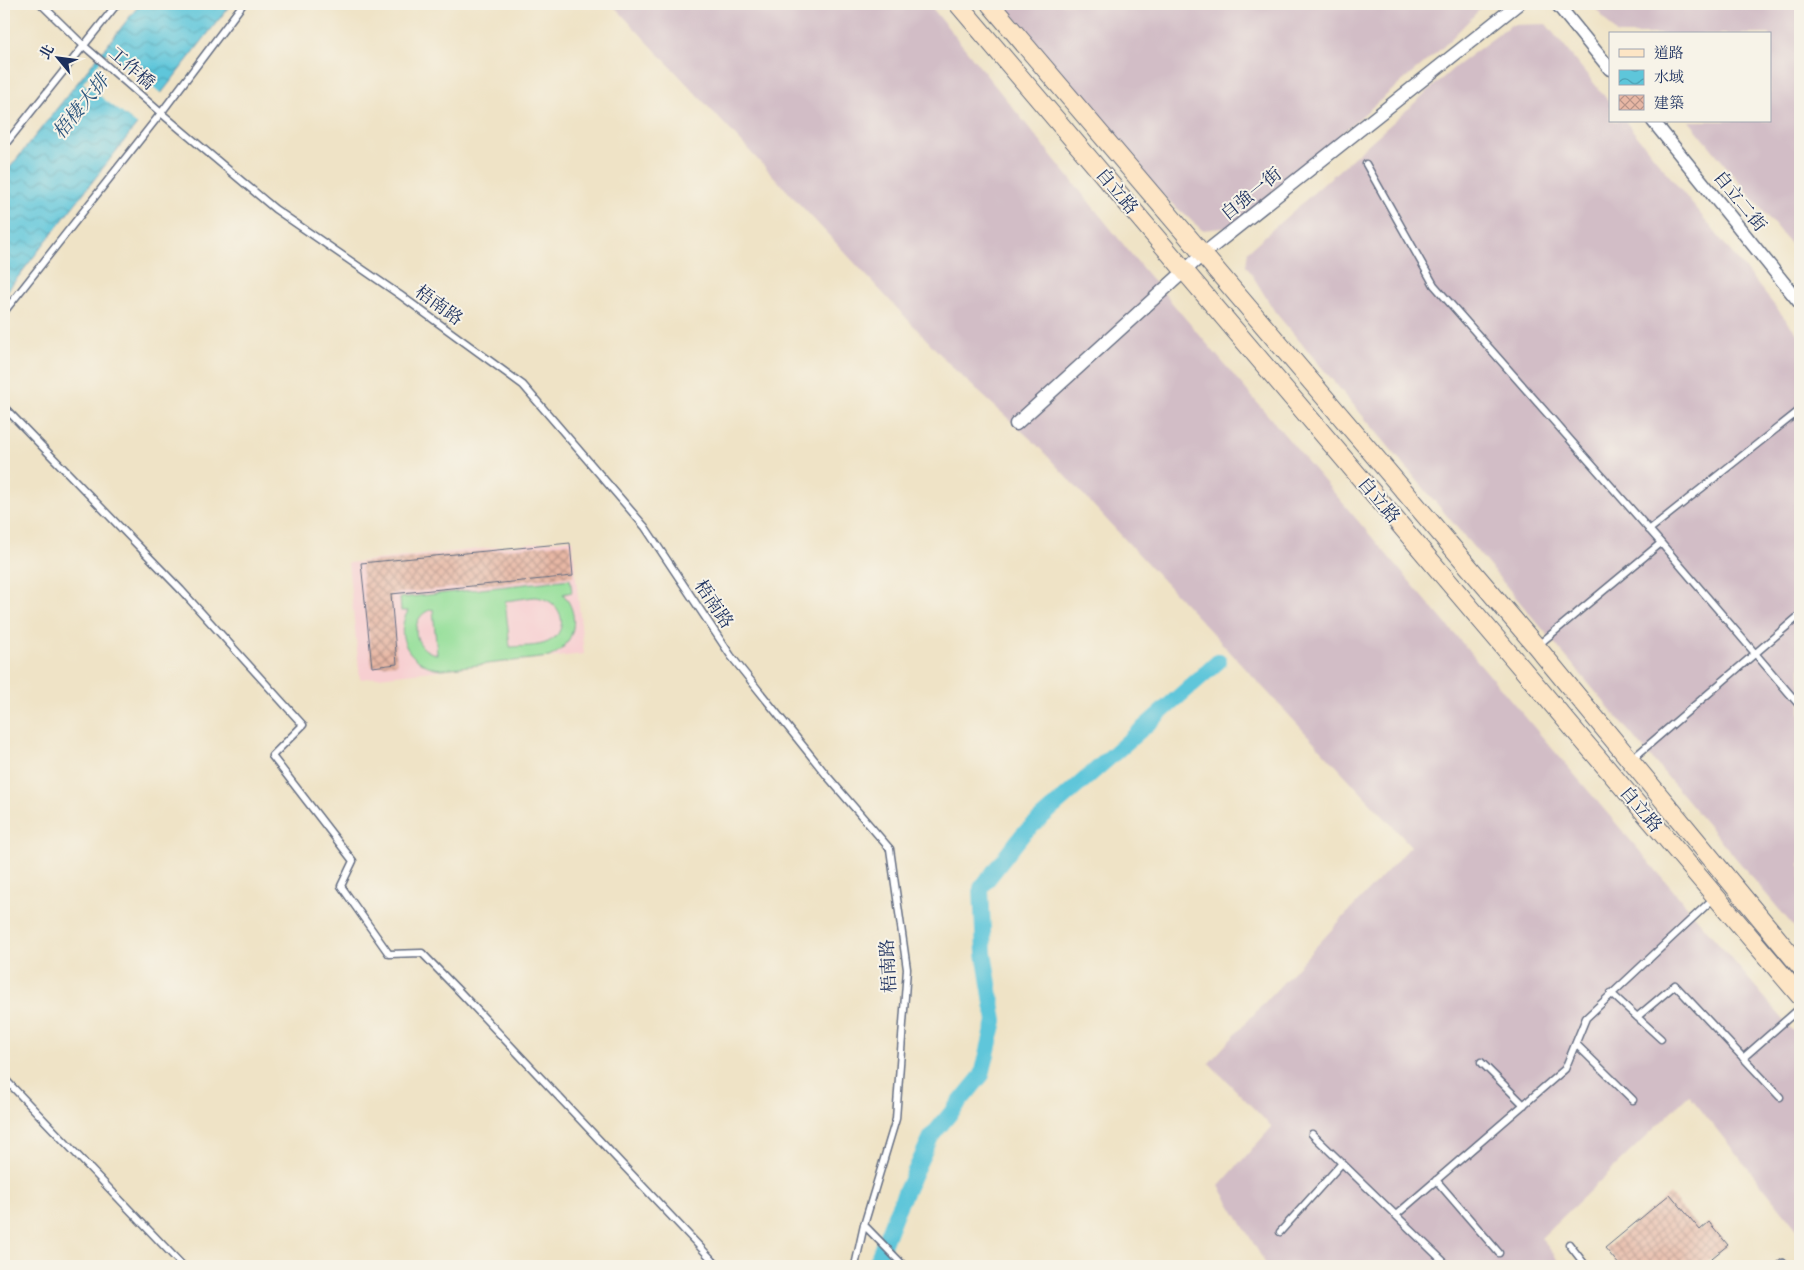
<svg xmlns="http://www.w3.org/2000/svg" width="1804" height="1270" viewBox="0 0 1804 1270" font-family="'Gentium Book Plus','Noto Serif TC',serif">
  <defs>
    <pattern id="water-waves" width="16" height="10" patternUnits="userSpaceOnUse" patternTransform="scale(1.25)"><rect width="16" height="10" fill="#5ec6da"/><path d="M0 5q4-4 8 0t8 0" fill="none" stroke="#4da1b4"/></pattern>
    <pattern id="building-cross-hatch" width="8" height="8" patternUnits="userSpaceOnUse" patternTransform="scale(1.25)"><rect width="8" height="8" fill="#e7b7a4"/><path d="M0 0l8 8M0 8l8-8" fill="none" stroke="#ba9589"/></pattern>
  </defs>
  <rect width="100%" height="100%" fill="#f7f3e8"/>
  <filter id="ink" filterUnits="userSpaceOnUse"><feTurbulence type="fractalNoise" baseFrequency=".02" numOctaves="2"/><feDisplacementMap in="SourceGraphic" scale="10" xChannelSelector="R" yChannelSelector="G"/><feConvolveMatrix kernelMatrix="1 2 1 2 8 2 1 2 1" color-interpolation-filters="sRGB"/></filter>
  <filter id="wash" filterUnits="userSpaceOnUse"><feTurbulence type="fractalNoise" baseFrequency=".0096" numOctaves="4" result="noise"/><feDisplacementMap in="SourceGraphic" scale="20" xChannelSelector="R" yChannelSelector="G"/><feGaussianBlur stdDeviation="1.12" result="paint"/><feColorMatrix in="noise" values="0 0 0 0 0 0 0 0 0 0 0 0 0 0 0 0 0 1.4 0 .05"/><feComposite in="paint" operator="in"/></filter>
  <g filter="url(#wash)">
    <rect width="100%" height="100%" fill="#efe3c6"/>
    <path fill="#f7cfd1" d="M 572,539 L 584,654 L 360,679 L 348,563 Z"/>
    <path fill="#d2bdc6" d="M 612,4 L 929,4 L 1144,270 L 1800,1039 L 1800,1233 L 1689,1095 L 1541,1238 L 1563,1266 L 1267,1266 L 1219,1186 L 1272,1127 L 1209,1063 L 1335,926 L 1411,846 L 1036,444 L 955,370 Z
      M 1003,4 L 1485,4 L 1443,47 L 1231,227 L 1202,230 L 1157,190 Z
      M 1592,4 L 1800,4 L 1800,256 L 1689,121 L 1770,121 L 1770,34 L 1617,34 Z
      M 1546,24 L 1610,103 L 1610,121 L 1625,121 L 1800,337 L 1800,934 L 1275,312 L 1246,265 L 1248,251 L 1455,67 L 1511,25 Z"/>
    <path fill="#95df9a" stroke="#58877c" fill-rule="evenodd" d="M 570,579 L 572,592 L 563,594 C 581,615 576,645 549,657 L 442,669 C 412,667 392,638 408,611 L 401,611 L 400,598 ZM 534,597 C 562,598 572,630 548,642 C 537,647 522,646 510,647 L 505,601 ZM 433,609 L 437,654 L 436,654 C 412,650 408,615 433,609 Z"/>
    <path fill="url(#water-waves)" stroke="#3c7a9c" d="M 140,4 L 231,4 L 4,295 L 4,175 Z"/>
    <path fill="#efe3c6" d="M 108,51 L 163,95 L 139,126 L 83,83 Z"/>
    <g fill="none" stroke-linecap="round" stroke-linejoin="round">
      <path stroke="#5ec6da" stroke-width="16" d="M 875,1266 L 897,1210 L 931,1137 L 982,1075 L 995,1021 L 984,953 L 981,888 L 1023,834 L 1219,661"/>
    </g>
    <g id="blocks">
      <path fill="url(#building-cross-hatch)" d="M 570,543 L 573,576 L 391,594 L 397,664 L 372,667 L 361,563 Z
        M 1670,1194 L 1700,1230 L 1709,1222 L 1728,1245 L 1702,1266 L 1620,1266 L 1605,1248 Z"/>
    </g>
  </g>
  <g filter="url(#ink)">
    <use href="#blocks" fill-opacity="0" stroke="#656e82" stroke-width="1"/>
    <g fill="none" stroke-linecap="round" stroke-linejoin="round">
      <g stroke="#656e82" stroke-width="9">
        <path id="lane" d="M 41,4 L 83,45 L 161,113 L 275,209 L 400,295 L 523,385 L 645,527 L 731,656 L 828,777 L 890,849 L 907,969 L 896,1119 L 864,1225 L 855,1266
          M 4,146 L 117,4
          M 1366,164 L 1434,285 L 1661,543 L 1800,706
          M 4,312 L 161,113 L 243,4
          M 4,407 L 181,590 L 303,725 L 272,756 L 353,861 L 341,886 L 389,954 L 422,953 L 460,992 L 718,1266
          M 1649,530 L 1800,410
          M 1537,646 L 1661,543
          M 1631,760 L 1800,615
          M 1611,993 L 1661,1039
          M 1637,1017 L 1675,985 L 1780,1097
          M 1576,1044 L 1633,1100
          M 1743,1058 L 1800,1008
          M 1481,1062 L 1524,1105
          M 4,1078 L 183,1266
          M 1312,1134 L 1445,1263
          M 1436,1180 L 1499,1253
          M 1396,1215 L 1565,1069 L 1586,1018 L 1714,898
          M 864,1225 L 904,1266
          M 1280,1232 L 1342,1163
          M 1569,1244 L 1586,1266
          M 1779,1266 L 1783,1263 L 1786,1266"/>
      </g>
      <g stroke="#656e82" stroke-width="15">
        <path id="street" d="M 1557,4 L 1610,69
          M 1653,121 L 1800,303
          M 1016,424 L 1202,255 L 1518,4"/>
      </g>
      <g stroke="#656e82" stroke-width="20">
        <path id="secondary" d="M 958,4 L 1800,996
          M 990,4 L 1536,646 L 1800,966"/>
      </g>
      <use href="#lane" stroke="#fff" stroke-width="6"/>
      <use href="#street" stroke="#fff" stroke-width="12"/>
      <use href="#secondary" stroke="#fde5c5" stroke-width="18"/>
    </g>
  </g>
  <g text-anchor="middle" stroke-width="4" stroke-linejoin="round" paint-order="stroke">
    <g font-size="18" fill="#1b2f5e" stroke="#f7f3e8">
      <text transform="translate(132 68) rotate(41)" y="6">工作橋</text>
      <text transform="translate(1117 191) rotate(50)" y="6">自立路</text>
      <text transform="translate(1251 194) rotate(-39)" y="6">自強一街</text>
      <text transform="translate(1740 201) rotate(51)" y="6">自立二街</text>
      <text transform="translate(439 305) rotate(36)" y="6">梧南路</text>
      <text transform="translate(1379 500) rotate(50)" y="6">自立路</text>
      <text transform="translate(714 604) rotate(56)" y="6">梧南路</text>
      <text transform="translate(1641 809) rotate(50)" y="6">自立路</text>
      <text transform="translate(888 966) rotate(-93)" y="6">梧南路</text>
    </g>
    <g font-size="19" font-style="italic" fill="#2c557d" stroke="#f7f3e8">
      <text transform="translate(80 106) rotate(-51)" y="7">梧棲大排</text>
    </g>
  </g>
  <rect width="1804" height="1270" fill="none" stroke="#f7f3e8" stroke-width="20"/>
  <rect x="1609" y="32" width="162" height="90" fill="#f7f3e8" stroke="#9fa5b1"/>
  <rect x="1619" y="49" width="25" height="8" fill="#fde5c5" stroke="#9fa5b1"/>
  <text x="1654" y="58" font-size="15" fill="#1b2f5e">道路</text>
  <rect x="1619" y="70" width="25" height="15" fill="url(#water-waves)" stroke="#9fa5b1"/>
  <text x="1654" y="82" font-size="15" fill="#1b2f5e">水域</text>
  <rect x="1619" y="95" width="25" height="15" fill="url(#building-cross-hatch)" stroke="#9fa5b1"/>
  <text x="1654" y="108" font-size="15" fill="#1b2f5e">建築</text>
  <g transform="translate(58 58) rotate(299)" stroke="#f7f3e8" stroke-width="4" paint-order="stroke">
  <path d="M0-4L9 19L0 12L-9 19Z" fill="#1b2f5e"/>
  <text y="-8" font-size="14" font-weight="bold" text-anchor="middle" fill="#1b2f5e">北</text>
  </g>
</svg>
